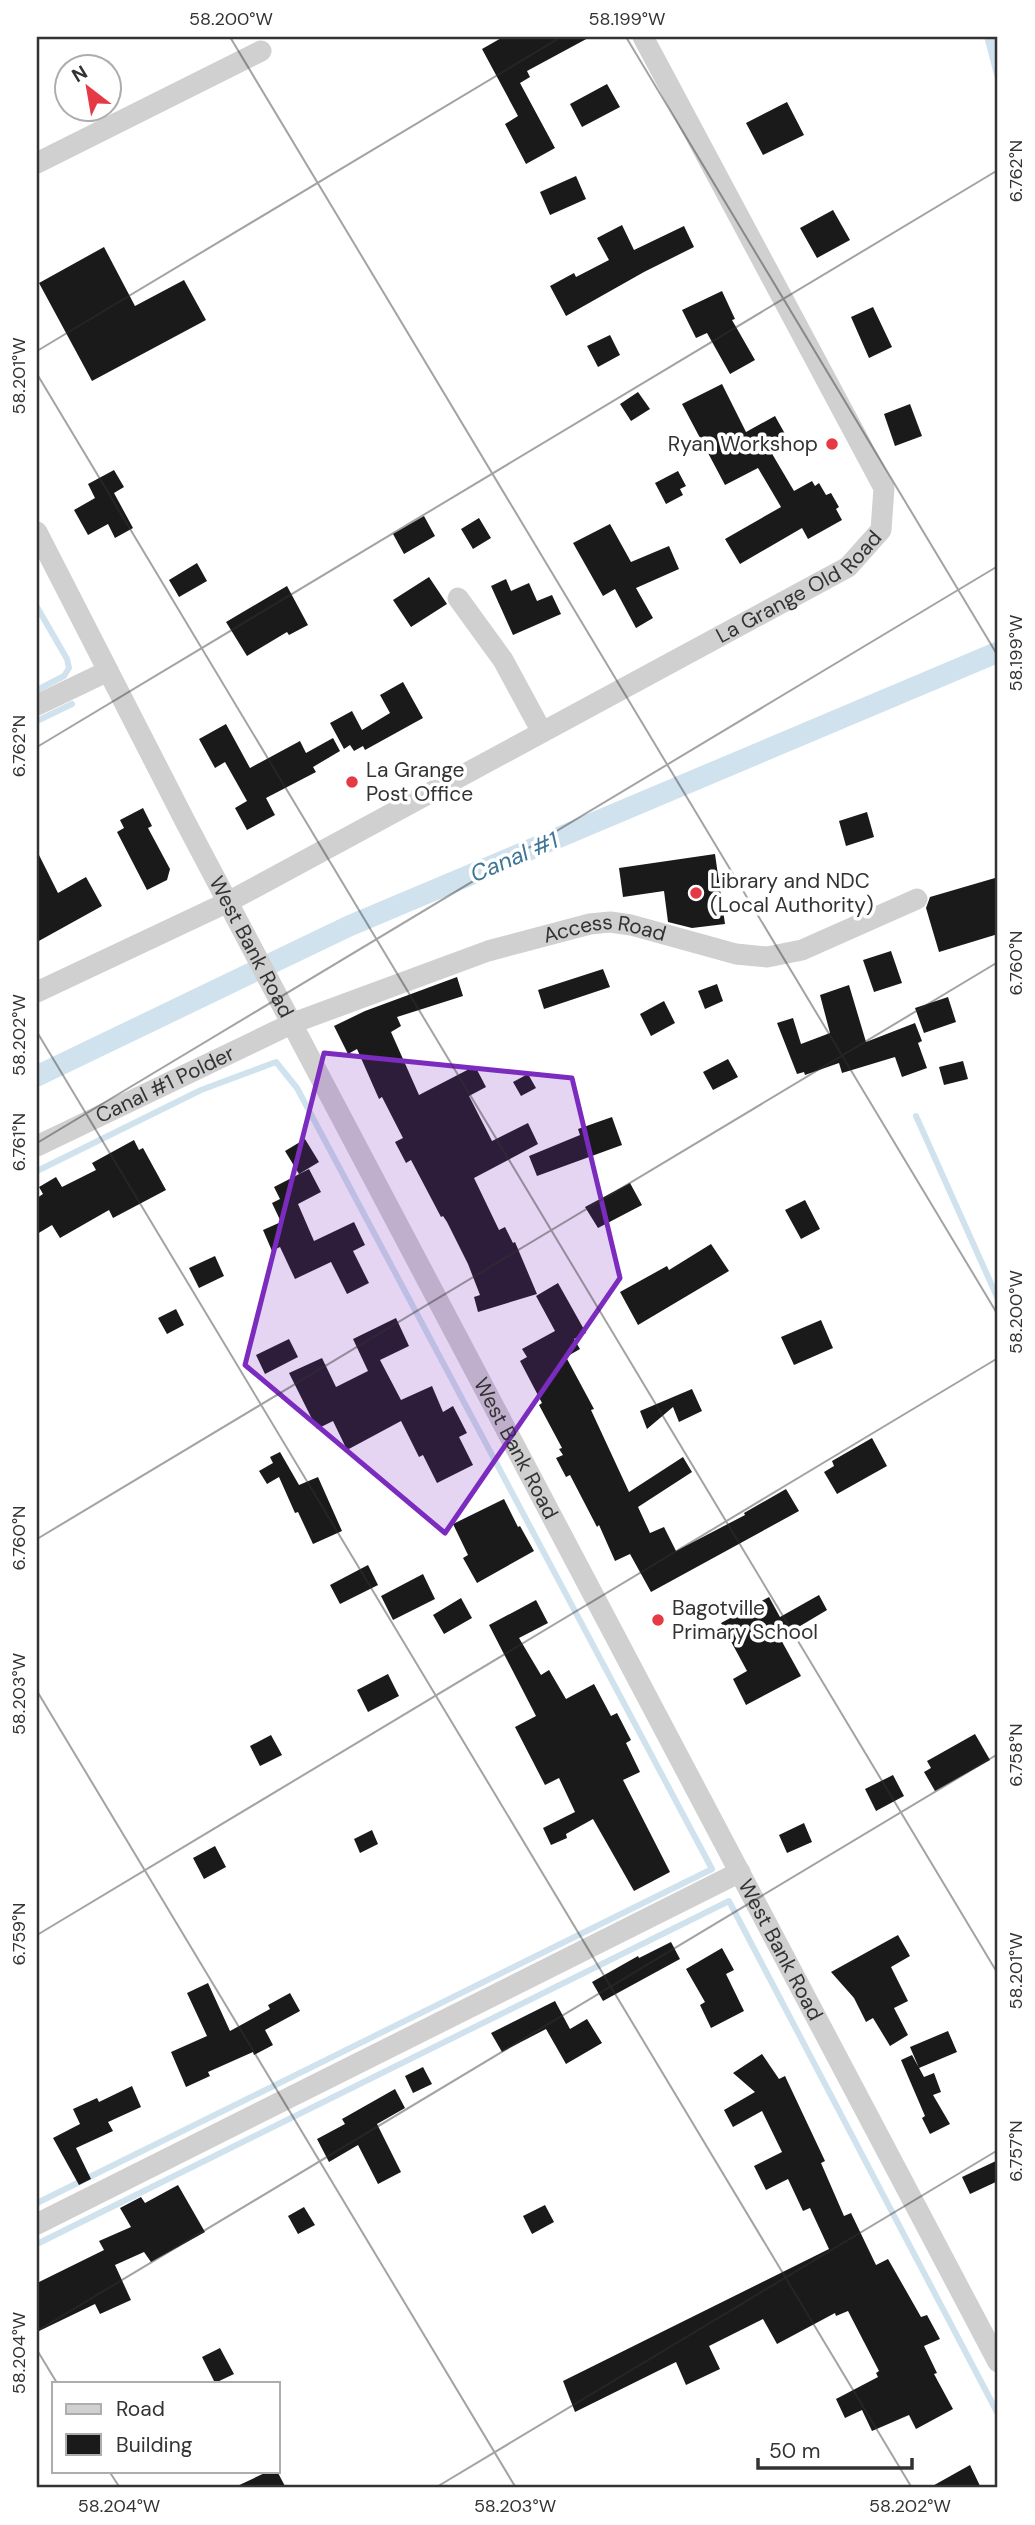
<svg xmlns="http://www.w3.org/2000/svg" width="1035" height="2525" viewBox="0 0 1035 2525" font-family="'DM Sans',sans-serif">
  <rect width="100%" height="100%" fill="#fff"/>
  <path fill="#cfe2ee" d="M 984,37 L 998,37 L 998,90 Z"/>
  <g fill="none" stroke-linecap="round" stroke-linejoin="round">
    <path stroke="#cfe2ee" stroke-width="6" d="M 37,607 L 67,659 L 69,668 L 64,676 L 37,690
      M 37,721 L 72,704
      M 916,1116 L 998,1299
      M 37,1171 L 201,1090 L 276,1062 L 297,1088 L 712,1869 L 37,2203
      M 37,2244 L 729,1901 L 998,2414"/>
    <path stroke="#cfe2ee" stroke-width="21" d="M 37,1076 L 349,926 L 998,652"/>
  </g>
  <path fill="#1a1a1a" d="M 503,37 L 590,37 L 527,71 L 530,77 L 520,83 L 555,148 L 526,164 L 505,124 L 518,116 L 482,49 Z
    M 607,84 L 620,107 L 582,127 L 570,104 Z
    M 787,102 L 804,135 L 763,155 L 746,123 Z
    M 576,176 L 586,199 L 550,215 L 540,192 Z
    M 833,210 L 850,240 L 817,258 L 800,228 Z
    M 622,225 L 634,250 L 684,226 L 694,247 L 644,272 L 566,316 L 550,286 L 574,273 L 576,277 L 609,260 L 597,238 Z
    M 104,247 L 135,306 L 184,280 L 206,320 L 92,381 L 39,283 Z
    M 722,291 L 735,319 L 732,320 L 755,360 L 730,374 L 707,333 L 696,338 L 682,310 Z
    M 873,307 L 892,347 L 869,358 L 851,317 Z
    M 610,335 L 620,355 L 598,367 L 587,346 Z
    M 722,384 L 746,432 L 775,416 L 789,441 L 771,452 L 794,491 L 812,481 L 815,486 L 819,483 L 826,495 L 831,493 L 839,507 L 836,509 L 842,520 L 808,539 L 802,528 L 740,564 L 725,539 L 781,507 L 758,468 L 725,485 L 682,404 Z
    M 638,392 L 650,409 L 631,421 L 620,404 Z
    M 910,404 L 922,436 L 895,446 L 884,414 Z
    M 114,470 L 124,487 L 114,493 L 133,528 L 115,538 L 108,524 L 88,535 L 74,510 L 95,498 L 88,484 Z
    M 678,471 L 686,486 L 680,489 L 683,495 L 666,504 L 655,483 Z
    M 424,516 L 435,536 L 404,554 L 393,534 Z
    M 479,518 L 491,538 L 473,549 L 461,529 Z
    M 610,524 L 631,562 L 669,546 L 679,569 L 636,588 L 653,618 L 636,628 L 615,589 L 603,596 L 573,543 Z
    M 197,563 L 207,581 L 179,597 L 169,580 Z
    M 429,577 L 447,604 L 411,627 L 393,600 Z
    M 506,579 L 511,591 L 529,583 L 537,601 L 552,595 L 561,614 L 513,635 L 491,586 Z
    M 287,586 L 308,625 L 289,635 L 287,632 L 247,656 L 226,622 Z
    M 403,682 L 423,718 L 365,750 L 363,746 L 354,751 L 350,745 L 344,749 L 330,723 L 352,711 L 362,730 L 390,713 L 380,695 Z
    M 226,724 L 250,768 L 300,741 L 306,753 L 333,738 L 340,751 L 313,767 L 316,772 L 266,798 L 275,815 L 247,830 L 235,808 L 247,801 L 225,762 L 215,768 L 199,739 Z
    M 143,808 L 152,826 L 148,828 L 170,869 L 167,880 L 147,890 L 117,832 L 124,828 L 120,820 Z
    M 867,812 L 874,837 L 846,846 L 839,821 Z
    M 37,851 L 58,893 L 86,877 L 102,906 L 37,942 Z
    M 715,854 L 725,924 L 692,928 L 668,922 L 664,891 L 623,897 L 619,868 Z
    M 995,878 L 998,888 L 998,934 L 939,952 L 926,908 L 930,897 Z
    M 891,951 L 902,983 L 874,992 L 863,960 Z
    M 603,969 L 610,987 L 544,1009 L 538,990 Z
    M 457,977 L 463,996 L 397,1017 L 401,1026 L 391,1032 L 419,1095 L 475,1066 L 486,1087 L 469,1096 L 492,1141 L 528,1123 L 538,1144 L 474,1178 L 499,1230 L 505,1227 L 513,1243 L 515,1242 L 537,1294 L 478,1312 L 474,1297 L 480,1295 L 468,1264 L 447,1222 L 443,1216 L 441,1217 L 411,1160 L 406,1163 L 395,1142 L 403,1138 L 382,1097 L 379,1099 L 357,1049 L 348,1054 L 334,1026 L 365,1011 Z
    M 717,984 L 723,1001 L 705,1009 L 698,991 Z
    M 849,985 L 866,1042 L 915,1023 L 922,1041 L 918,1043 L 927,1068 L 902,1077 L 895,1057 L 842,1073 L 839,1063 L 805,1075 L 804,1072 L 797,1074 L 777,1023 L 793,1018 L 801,1044 L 830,1033 L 820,995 Z
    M 948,997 L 956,1022 L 924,1033 L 915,1008 Z
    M 664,1001 L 675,1023 L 651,1036 L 640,1014 Z
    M 728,1059 L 738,1077 L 713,1090 L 703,1072 Z
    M 963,1061 L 968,1079 L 944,1085 L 939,1067 Z
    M 528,1074 L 536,1088 L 521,1096 L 513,1082 Z
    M 612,1117 L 622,1145 L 537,1176 L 529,1156 L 580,1135 L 578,1129 Z
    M 305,1139 L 319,1162 L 299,1174 L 285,1151 Z
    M 134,1140 L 139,1150 L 143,1148 L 166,1190 L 113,1218 L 109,1210 L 60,1238 L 52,1225 L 37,1234 L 37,1198 L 43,1194 L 39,1187 L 56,1177 L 62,1187 L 96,1170 L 92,1163 Z
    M 309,1169 L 321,1192 L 298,1204 L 314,1241 L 354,1222 L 365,1245 L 353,1251 L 369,1283 L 347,1294 L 331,1262 L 295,1279 L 280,1247 L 272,1251 L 263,1230 L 281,1222 L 272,1203 L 280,1199 L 274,1187 Z
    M 630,1183 L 642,1205 L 598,1228 L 585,1207 Z
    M 805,1200 L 820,1229 L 801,1239 L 785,1210 Z
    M 711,1244 L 729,1271 L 638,1325 L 620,1292 L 667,1266 L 669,1270 Z
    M 215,1256 L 224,1276 L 199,1288 L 189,1268 Z
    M 558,1283 L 586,1333 L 574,1339 L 580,1349 L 566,1357 L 594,1409 L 591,1410 L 629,1492 L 683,1457 L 692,1472 L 638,1507 L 650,1533 L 664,1527 L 676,1551 L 745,1515 L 744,1513 L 786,1489 L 799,1511 L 651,1592 L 630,1554 L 615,1561 L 599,1525 L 597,1527 L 570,1475 L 566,1477 L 556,1458 L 563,1455 L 559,1449 L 562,1448 L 539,1405 L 542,1403 L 520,1361 L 527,1357 L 522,1349 L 555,1331 L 536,1296 Z
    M 176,1309 L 184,1325 L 167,1334 L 158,1318 Z
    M 396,1318 L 409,1346 L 380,1360 L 401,1400 L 432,1386 L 443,1412 L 453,1406 L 467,1433 L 459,1437 L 473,1465 L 437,1483 L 423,1455 L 419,1457 L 401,1421 L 347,1450 L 333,1421 L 317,1429 L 289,1373 L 322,1358 L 336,1387 L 368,1371 L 353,1339 Z
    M 821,1320 L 833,1348 L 794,1365 L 781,1337 Z
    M 289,1339 L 298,1357 L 265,1374 L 256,1355 Z
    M 692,1389 L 702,1411 L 679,1422 L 673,1407 L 647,1429 L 640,1411 Z
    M 872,1438 L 887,1466 L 837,1494 L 824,1472 L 834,1466 L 832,1461 Z
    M 280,1452 L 299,1485 L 318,1477 L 342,1531 L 313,1544 L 298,1512 L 295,1513 L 279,1477 L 267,1484 L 259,1471 L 273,1463 L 270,1457 Z
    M 504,1499 L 518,1527 L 520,1526 L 534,1551 L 477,1583 L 463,1558 L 468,1555 L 453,1524 Z
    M 368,1565 L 378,1585 L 340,1604 L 330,1585 Z
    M 423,1574 L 435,1599 L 393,1620 L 381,1596 Z
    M 819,1595 L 827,1610 L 780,1638 L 801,1676 L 746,1705 L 733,1679 L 747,1671 L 721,1623 L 769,1597 L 780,1617 Z
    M 461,1598 L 472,1618 L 444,1634 L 433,1615 Z
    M 536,1600 L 548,1623 L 519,1638 L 541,1675 L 549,1670 L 566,1699 L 594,1684 L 611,1716 L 617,1713 L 631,1740 L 626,1743 L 640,1772 L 623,1780 L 670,1872 L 634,1891 L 593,1819 L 566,1834 L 567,1838 L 551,1845 L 543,1828 L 575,1812 L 559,1778 L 545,1785 L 515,1727 L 536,1716 L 489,1625 Z
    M 388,1674 L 399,1696 L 368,1712 L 357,1690 Z
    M 975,1734 L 990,1760 L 935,1791 L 924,1772 L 931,1768 L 927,1761 Z
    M 271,1735 L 282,1755 L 260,1766 L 250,1746 Z
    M 893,1775 L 904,1796 L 876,1811 L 865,1789 Z
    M 804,1823 L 812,1842 L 787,1853 L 779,1835 Z
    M 372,1830 L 378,1844 L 360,1853 L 354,1839 Z
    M 215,1846 L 226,1867 L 204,1879 L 193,1858 Z
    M 898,1935 L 910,1956 L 891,1967 L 908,2001 L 894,2008 L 908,2035 L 890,2046 L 873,2018 L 866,2022 L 854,1998 L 831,1972 Z
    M 671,1942 L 680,1959 L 603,2001 L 592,1982 L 638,1956 L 639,1958 Z
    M 722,1948 L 734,1970 L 726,1974 L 744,2011 L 711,2028 L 700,2005 L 705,2002 L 686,1969 Z
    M 208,1983 L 230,2031 L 270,2009 L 268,2005 L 290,1993 L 300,2011 L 265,2030 L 273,2045 L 254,2055 L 253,2052 L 208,2072 L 210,2076 L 186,2087 L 171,2052 L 207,2036 L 187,1993 Z
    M 555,2001 L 570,2029 L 587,2019 L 602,2043 L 566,2064 L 546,2029 L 502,2052 L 491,2033 Z
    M 948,2031 L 957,2052 L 919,2068 L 910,2047 Z
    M 762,2054 L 779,2079 L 785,2076 L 825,2161 L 821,2163 L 844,2216 L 851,2213 L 876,2265 L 888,2259 L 921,2317 L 927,2315 L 940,2339 L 924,2346 L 937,2373 L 934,2374 L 953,2409 L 916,2429 L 909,2415 L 872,2431 L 862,2410 L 845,2418 L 836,2399 L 878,2377 L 876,2373 L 879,2371 L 848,2311 L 836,2316 L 835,2313 L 777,2344 L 763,2319 L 709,2346 L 720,2369 L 686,2385 L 676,2362 L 575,2412 L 563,2381 L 829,2249 L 810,2208 L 803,2211 L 788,2179 L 766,2190 L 754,2166 L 782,2152 L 762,2111 L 733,2127 L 724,2110 L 755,2092 L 733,2073 Z
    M 912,2055 L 924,2077 L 934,2073 L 941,2092 L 933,2095 L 950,2124 L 930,2134 L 922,2118 L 925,2116 L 901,2060 Z
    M 423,2067 L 432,2084 L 413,2093 L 405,2076 Z
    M 132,2086 L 141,2107 L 108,2122 L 113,2131 L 76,2148 L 91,2179 L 79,2185 L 53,2138 L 80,2124 L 73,2109 L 97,2098 L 99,2102 Z
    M 395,2089 L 405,2108 L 377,2124 L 401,2172 L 378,2184 L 358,2145 L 329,2162 L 317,2139 L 345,2124 L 342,2119 Z
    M 998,2160 L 998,2181 L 970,2194 L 962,2177 Z
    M 178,2185 L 205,2232 L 151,2262 L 144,2252 L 115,2265 L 131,2300 L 100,2314 L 95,2304 L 37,2332 L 37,2283 L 104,2250 L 99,2241 L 131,2227 L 120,2208 L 141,2197 L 145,2203 Z
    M 545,2205 L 554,2222 L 532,2234 L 523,2216 Z
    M 304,2207 L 315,2225 L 298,2234 L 288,2216 Z
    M 220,2348 L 234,2374 L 215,2383 L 202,2357 Z
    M 970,2465 L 981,2488 L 929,2488 Z
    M 269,2471 L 277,2471 L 286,2488 L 233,2488 Z"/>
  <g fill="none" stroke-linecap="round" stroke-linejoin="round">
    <g stroke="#d0d0d0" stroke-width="21">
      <path d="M 37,163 L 261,51"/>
      <path id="s1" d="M 37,532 L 186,823 L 998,2362"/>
      <path d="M 458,598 L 503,660 L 542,732"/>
      <path d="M 37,705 L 108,671"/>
      <path id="s2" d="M 37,992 L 228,902 L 848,567 L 881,530 L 884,488 L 643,37"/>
      <path id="s3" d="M 37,1146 L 293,1023 L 488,951 L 590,924 L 610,922 L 631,925 L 736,954 L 767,957 L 802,950 L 917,899"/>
      <path d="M 37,2224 L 740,1872"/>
    </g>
  </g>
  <path fill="#7b2cbf" fill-opacity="0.2" stroke="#7b2cbf" stroke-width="5" stroke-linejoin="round" d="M 324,1053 L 572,1078 L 620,1278 L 445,1533 L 245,1365 Z"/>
  <path fill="none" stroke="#333" stroke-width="2" stroke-opacity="0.45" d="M 230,37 L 998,1315M 626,37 L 998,656M 37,351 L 561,37M 37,374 L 998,1974M 37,747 L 998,170M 37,1032 L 912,2488M 37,1143 L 998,566M 37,1539 L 998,962M 37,1691 L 516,2488M 37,1935 L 998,1358M 37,2331 L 998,1754M 37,2350 L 57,2383M 109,2471 L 120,2488M 435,2488 L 998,2150"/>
  <g fill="#e63946" stroke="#fff" stroke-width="2.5">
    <circle cx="832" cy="444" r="7"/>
    <circle cx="352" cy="782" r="7"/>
    <circle cx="696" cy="893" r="7"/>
    <circle cx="658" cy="1620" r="7"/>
  </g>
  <g text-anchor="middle" stroke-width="7" stroke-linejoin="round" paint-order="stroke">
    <g font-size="21" fill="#333" stroke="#fff" text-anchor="start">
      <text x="818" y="451" text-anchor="end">Ryan Workshop</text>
      <text x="366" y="777">La Grange<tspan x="366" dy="24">Post Office</tspan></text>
      <text x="710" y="888">Library and NDC<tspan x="710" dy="24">(Local Authority)</tspan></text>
      <text x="672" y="1615">Bagotville<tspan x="672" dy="24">Primary School</tspan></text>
    </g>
    <g font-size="21" fill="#333" stroke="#fff">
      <text dy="7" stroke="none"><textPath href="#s2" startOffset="864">La Grange Old Road</textPath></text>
      <text dy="7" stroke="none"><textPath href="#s3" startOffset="612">Access Road</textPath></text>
      <text dy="7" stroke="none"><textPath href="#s1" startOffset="467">West Bank Road</textPath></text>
      <text dy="7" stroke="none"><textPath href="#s3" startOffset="142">Canal #1 Polder</textPath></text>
      <text dy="7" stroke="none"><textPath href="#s1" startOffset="1034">West Bank Road</textPath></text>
      <text dy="7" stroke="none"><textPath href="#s1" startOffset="1601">West Bank Road</textPath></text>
    </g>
    <g font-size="23" font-style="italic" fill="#3f7597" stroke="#fff">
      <text transform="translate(514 857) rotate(-23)" y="8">Canal #1</text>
    </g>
  </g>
  <rect width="1035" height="2525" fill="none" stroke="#ffffff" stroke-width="77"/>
  <rect x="52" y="2382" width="228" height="91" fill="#ffffff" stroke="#adadad" stroke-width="2"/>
  <rect x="66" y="2404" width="35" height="10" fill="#d0d0d0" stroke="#adadad" stroke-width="2"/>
  <text x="116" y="2416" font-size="21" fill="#333333">Road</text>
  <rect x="66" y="2434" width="35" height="21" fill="#1a1a1a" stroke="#adadad" stroke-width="2"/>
  <text x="116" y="2452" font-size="21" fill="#333333">Building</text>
  <g transform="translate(88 88) rotate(329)"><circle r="33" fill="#ffffff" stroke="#adadad" stroke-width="2"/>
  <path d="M0-5L12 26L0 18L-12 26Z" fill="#e63946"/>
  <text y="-10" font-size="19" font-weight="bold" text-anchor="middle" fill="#333333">N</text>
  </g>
  <path d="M758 2458v10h154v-10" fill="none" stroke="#333333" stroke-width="3.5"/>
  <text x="769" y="2458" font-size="21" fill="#333333" stroke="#ffffff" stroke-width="5" paint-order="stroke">50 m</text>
  <rect x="38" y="38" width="958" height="2448" fill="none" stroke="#333" stroke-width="2.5"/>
  <g font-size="18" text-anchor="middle" fill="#333">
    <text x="231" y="25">58.200°W</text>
    <text x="627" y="25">58.199°W</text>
    <text transform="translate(1016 171) rotate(-90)" y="6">6.762°N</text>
    <text transform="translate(19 376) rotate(-90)" y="6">58.201°W</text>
    <text transform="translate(1016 653) rotate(-90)" y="6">58.199°W</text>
    <text transform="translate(19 746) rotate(-90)" y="6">6.762°N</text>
    <text transform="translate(1016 963) rotate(-90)" y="6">6.760°N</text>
    <text transform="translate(19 1035) rotate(-90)" y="6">58.202°W</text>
    <text transform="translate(19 1142) rotate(-90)" y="6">6.761°N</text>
    <text transform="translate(1016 1312) rotate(-90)" y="6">58.200°W</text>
    <text transform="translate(19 1538) rotate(-90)" y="6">6.760°N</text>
    <text transform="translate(19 1694) rotate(-90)" y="6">58.203°W</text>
    <text transform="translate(1016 1755) rotate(-90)" y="6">6.758°N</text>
    <text transform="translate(19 1934) rotate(-90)" y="6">6.759°N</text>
    <text transform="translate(1016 1971) rotate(-90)" y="6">58.201°W</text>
    <text transform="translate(1016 2151) rotate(-90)" y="6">6.757°N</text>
    <text transform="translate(19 2353) rotate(-90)" y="6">58.204°W</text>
    <text x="119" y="2512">58.204°W</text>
    <text x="515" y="2512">58.203°W</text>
    <text x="910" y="2512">58.202°W</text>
  </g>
</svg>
